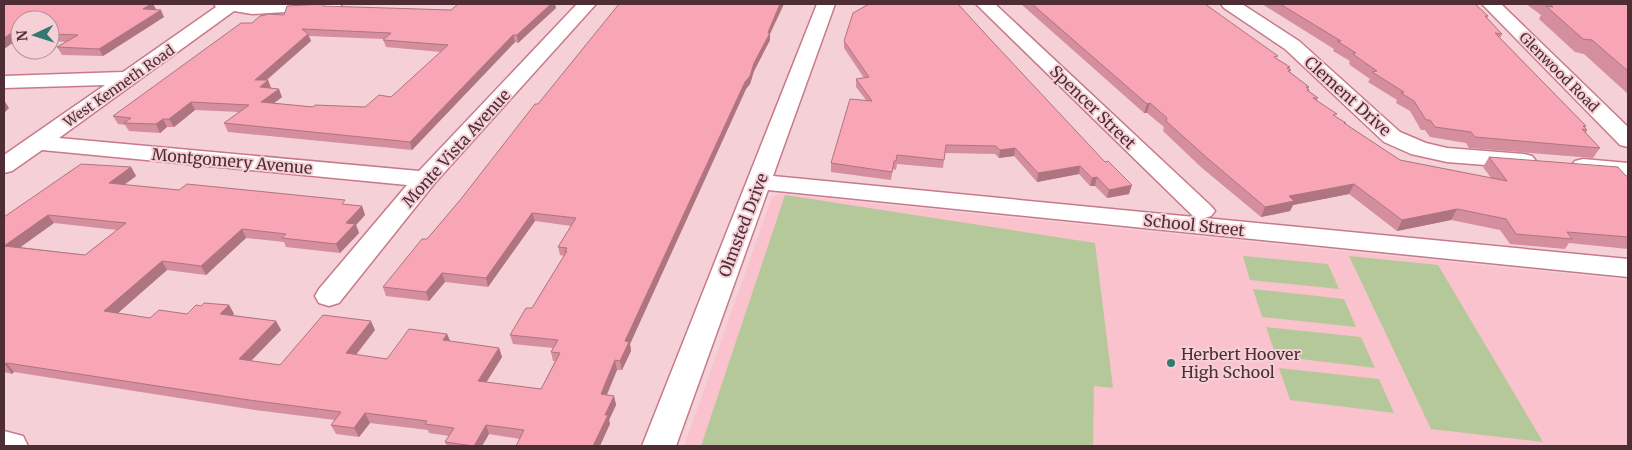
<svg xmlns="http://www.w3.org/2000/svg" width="1632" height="450" viewBox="0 0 1632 450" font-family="Merriweather,serif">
  <rect width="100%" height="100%" fill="#f5d1d7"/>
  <path fill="#fac2cc" d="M 779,194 L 1628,280 L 1628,446 L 684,446 L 772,197 Z"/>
  <path fill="#b5c89a" d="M 785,195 L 1095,243 L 1113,388 L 1094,386 L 1093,446 L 701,446 Z
    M 1243,256 L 1328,264 L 1339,289 L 1250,280 Z
    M 1349,256 L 1438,265 L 1543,442 L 1431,429 Z
    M 1253,289 L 1344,299 L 1356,327 L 1262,317 Z
    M 1266,327 L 1361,337 L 1375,368 L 1276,356 Z
    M 1279,368 L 1379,379 L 1394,413 L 1290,400 Z"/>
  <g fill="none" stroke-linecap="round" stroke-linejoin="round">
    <g stroke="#c8798a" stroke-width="3">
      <path id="minor" d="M 214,4 L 342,4 L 339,8 L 333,9 L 252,14 L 234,11 L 59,138 L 419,171 L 577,4 L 596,4 L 434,184 L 339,303 L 329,306 L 319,303 L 315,296 L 319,289 L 407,185 L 42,150 L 12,171 L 4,173 L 4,155 L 105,85 L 4,88 L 4,76 L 123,72 L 216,7 Z
        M 817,4 L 835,4 L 773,176 L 1194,217 L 976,4 L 995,4 L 1211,206 L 1215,211 L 1211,216 L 1205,218 L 1628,259 L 1628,277 L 768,190 L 676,446 L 642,446 Z
        M 1221,4 L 1242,4 L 1299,41 L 1400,132 L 1426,143 L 1447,148 L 1524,154 L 1532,156 L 1536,161 L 1532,166 L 1524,168 L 1447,162 L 1411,154 L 1384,142 L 1285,49 L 1224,8 Z
        M 1482,4 L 1501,4 L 1628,127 L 1628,147 L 1620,145 Z
        M 1583,159 L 1628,163 L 1628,177 L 1575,171 L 1571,166 L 1575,161 Z
        M 4,431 L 23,436 L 28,446 L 4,446 Z"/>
    </g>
    <use href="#minor" fill="#fff" fill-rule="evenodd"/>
  </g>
  <path fill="#d58e9d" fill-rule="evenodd" d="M 4,4 L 153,4 L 156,9 L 164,17 L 103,56 L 62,55 L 57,47 L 67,42 L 50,41 L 50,20 L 20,20 L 20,39 L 18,39 L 4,49 Z
    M 866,4 L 958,4 L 1129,194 L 1107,198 L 1095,186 L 1090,186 L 1079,174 L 1037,182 L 1014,156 L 999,158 L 995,154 L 945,153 L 943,168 L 897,164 L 896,170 L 893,169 L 891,180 L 831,172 L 831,163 L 866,100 L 856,87 L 856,79 L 864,78 L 844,48 L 844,41 L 867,5 Z
    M 1021,4 L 1205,4 L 1277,59 L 1290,67 L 1289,69 L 1290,72 L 1309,87 L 1308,89 L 1309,91 L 1318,98 L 1316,101 L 1336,117 L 1346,123 L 1345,124 L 1400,160 L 1491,178 L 1483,167 L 1489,157 L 1628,176 L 1628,249 L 1569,243 L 1565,249 L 1510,244 L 1500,230 L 1451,220 L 1397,231 L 1349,194 L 1293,205 L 1290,211 L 1261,217 L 1202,168 L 1163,131 L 1164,127 L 1147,113 L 1144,113 Z
    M 1262,4 L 1475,4 L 1488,16 L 1487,18 L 1502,34 L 1500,38 L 1586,126 L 1585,128 L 1587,130 L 1586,133 L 1600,148 L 1593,158 L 1469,148 L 1466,143 L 1430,137 L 1425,130 L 1421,130 L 1410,111 L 1396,103 L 1397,100 L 1368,82 L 1370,79 L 1350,65 L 1349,63 L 1350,61 L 1333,51 L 1334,49 Z
    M 1526,4 L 1628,4 L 1628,94 L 1584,54 L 1575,52 L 1539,19 L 1541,15 Z
    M 325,7 L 451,10 L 556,8 L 518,43 L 515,42 L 412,150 L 228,132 L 224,123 L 239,112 L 195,110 L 174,127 L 167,127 L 160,133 L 129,131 L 125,125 L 118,124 L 113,116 L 252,23 L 284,15 ZM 309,36 L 383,39 L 386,47 L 441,52 L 391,97 L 365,107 L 313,107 L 274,103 L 282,97 L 271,88 L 268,80 L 267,80 L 311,41 Z
    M 770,34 L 770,40 L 754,71 L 750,84 L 746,89 L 630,344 L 631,351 L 622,370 L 617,370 L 607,395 L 614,396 L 616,405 L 609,420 L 610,424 L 520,439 L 489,434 L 482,446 L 447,446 L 445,442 L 449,436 L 429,433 L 428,430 L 370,423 L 359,437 L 336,434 L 331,425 L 335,420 L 255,410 L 14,372 L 12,374 L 4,372 L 4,217 L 131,167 L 136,176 L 124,185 L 179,190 L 362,206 L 365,215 L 356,225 L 359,233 L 340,253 L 286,247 L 284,242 L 246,238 L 206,275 L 167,270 L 118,313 L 150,318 L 187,314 L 201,306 L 229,305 L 234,314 L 232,315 L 276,321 L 281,330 L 251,361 L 280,365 L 375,330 L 356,355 L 387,359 L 447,334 L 450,341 L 499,348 L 502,357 L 486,382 L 541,389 L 555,361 L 553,361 L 551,352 L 553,348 L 513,344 L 510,335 L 532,308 L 564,256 L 560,255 L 558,247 L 571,226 L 535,221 L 488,287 L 445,282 L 429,301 L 386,296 L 383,287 L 427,239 L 461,199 L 538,104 ZM 54,223 L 117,230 L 85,255 L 20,247 Z"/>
  <path fill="#ae747f" d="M 151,4 L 153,4 L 156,10 L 143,9 Z
    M 548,4 L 555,4 L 556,8 L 518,43 L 517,35 Z
    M 780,4 L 784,4 L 770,34 L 770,40 L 754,71 L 750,84 L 746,89 L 630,344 L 631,351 L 622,370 L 620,361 L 625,341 L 754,63 Z
    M 161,10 L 164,17 L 103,56 L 99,49 Z
    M 13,32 L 18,39 L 4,49 L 4,38 Z
    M 308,34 L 311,41 L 258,87 L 255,80 Z
    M 513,35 L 515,42 L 412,150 L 410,142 Z
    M 268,80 L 271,88 L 260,87 Z
    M 279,89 L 282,97 L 265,110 L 261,102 Z
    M 4,100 L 9,108 L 4,113 Z
    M 191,102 L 195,110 L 174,127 L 169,119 Z
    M 1150,103 L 1147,113 L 1144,113 L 1147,104 Z
    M 163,119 L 167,127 L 160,133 L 156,124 Z
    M 1015,148 L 1014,156 L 999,158 L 1000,150 Z
    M 1080,166 L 1079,174 L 1037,182 L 1038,173 Z
    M 131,167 L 136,176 L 114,192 L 109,183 Z
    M 1097,177 L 1095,186 L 1090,186 L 1092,178 Z
    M 1354,184 L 1349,194 L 1293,205 L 1290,211 L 1261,217 L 1265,207 L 1289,196 Z
    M 1132,185 L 1129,194 L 1107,198 L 1109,190 Z
    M 362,206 L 365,215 L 356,225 L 359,233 L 340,253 L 336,244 L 346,223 Z
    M 1457,209 L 1451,220 L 1397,231 L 1402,220 Z
    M 532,213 L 535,221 L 488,287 L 486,278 Z
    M 48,215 L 54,223 L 11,254 L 4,246 Z
    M 242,229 L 246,238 L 206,275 L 201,266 Z
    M 162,261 L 167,270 L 110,320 L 104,311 Z
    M 442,273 L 445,282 L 429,301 L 426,292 Z
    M 229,305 L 234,314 L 225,323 L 220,314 Z
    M 276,321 L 281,330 L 244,368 L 239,359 Z
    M 371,321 L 375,330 L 350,362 L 346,353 Z
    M 447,334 L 451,343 L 443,340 Z
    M 499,348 L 502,357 L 481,391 L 478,381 Z
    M 615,360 L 617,370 L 603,403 L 601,394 Z
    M 7,363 L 14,372 L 12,374 L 5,364 Z
    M 614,396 L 616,405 L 609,420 L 610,424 L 600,446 L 593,446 L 605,415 Z
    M 365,413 L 370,423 L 359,437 L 354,428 Z
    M 486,425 L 489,434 L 482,446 L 474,446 Z"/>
  <path fill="#f8a5b6" stroke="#ae747f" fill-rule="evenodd" d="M 4,4 L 151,4 L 143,9 L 161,10 L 99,49 L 57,47 L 78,35 L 50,34 L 50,20 L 20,20 L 20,32 L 13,32 L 4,38 Z
    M 324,4 L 323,6 L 451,10 L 458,4 L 551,4 L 517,35 L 513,35 L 410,142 L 224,123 L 249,105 L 191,102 L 169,119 L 163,119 L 156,124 L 124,123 L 131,118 L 113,116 L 241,23 L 252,23 L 260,16 L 269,14 L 284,15 L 287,6 ZM 302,29 L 391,33 L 383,40 L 448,45 L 391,97 L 379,95 L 365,107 L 315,105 L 313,107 L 261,102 L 279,89 L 260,87 L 268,80 L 255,80 L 308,34 Z
    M 619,4 L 780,4 L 769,30 L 768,33 L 770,33 L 754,63 L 750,76 L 745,82 L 625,341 L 629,342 L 620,361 L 615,360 L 601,394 L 614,396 L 605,415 L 608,415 L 593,446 L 516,446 L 524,430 L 486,425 L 474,446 L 445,442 L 454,428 L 425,424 L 427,421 L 365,413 L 354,428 L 331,425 L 341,412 L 249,400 L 7,363 L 4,364 L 4,217 L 81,164 L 131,167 L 109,183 L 179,190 L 187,184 L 345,200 L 342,204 L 362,206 L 346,223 L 355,224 L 336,244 L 282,238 L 286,234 L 242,229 L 201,266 L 162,261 L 104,311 L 150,318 L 159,310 L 187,314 L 196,305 L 201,306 L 204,303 L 229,305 L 220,314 L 276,321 L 239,359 L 280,365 L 323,315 L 371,321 L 346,353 L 387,359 L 409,329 L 447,334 L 443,340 L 499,348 L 478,381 L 541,389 L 560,353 L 551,352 L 558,340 L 510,335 L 526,308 L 532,308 L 567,251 L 565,251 L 567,248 L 558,247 L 576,218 L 532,213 L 486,278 L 442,273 L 426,292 L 383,287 L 422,239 L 427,239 L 461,199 L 535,104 L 538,104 ZM 48,215 L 126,223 L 85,255 L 4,246 Z
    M 869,4 L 958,4 L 991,40 L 1105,162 L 1108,161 L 1132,185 L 1109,190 L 1097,177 L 1092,178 L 1080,166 L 1038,173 L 1015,148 L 1000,150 L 996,146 L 946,145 L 944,160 L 897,155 L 896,161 L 894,161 L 892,172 L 831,163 L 850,99 L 872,101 L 856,79 L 869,77 L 844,41 L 853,13 Z
    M 1032,4 L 1205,4 L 1278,56 L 1274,57 L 1290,67 L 1287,68 L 1291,70 L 1288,71 L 1309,87 L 1306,87 L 1309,90 L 1307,90 L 1318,98 L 1313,98 L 1337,114 L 1333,115 L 1346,123 L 1344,123 L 1400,160 L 1507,181 L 1489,157 L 1618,167 L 1626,176 L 1628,176 L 1628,237 L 1567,232 L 1572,239 L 1516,234 L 1506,219 L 1457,209 L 1402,220 L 1354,184 L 1289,196 L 1294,201 L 1265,207 L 1206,157 L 1166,121 L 1167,118 L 1150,103 L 1147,104 Z
    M 1280,4 L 1475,4 L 1488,16 L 1485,16 L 1502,34 L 1495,33 L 1586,126 L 1583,126 L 1587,130 L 1582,129 L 1600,148 L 1475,137 L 1471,132 L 1435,127 L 1430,120 L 1426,120 L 1414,101 L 1401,93 L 1404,92 L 1372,72 L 1377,71 L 1354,55 L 1353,53 L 1356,53 L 1337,41 L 1341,41 Z
    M 1550,4 L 1628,4 L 1628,71 L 1592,40 L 1583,39 L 1546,6 L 1553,7 Z"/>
  <circle fill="#317971" stroke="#f5d1d7" stroke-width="2" cx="1171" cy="363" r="5"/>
  <g text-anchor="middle" stroke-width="4" stroke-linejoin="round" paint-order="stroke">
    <g font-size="14" fill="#4f2d35" stroke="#f5d1d7">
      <text transform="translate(1559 72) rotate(45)" y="5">Glenwood Road</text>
      <text transform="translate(119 86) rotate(-35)" y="5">West Kenneth Road</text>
    </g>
    <g font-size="16" fill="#4f2d35" stroke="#f5d1d7">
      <text transform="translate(1348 96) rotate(42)" y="6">Clement Drive</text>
      <text transform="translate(1093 107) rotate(44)" y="6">Spencer Street</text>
      <text transform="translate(456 148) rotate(-48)" y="6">Monte Vista Avenue</text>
      <text transform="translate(232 161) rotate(5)" y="6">Montgomery Avenue</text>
      <text transform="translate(743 225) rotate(-69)" y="6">Olmsted Drive</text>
      <text transform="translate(1194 225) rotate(6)" y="6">School Street</text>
    </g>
    <g font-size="16" fill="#4f2d35" stroke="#f5d1d7" text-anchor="start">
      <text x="1181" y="360">Herbert Hoover<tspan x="1181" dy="18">High School</tspan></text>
    </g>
  </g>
  <rect width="1632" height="450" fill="none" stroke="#4f2d35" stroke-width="10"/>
  <g transform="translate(35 35) rotate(266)"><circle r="24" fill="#f5d1d7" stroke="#b38f96"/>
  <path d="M0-4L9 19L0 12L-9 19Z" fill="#317971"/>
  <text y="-8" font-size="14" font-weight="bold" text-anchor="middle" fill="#4f2d35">N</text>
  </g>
</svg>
